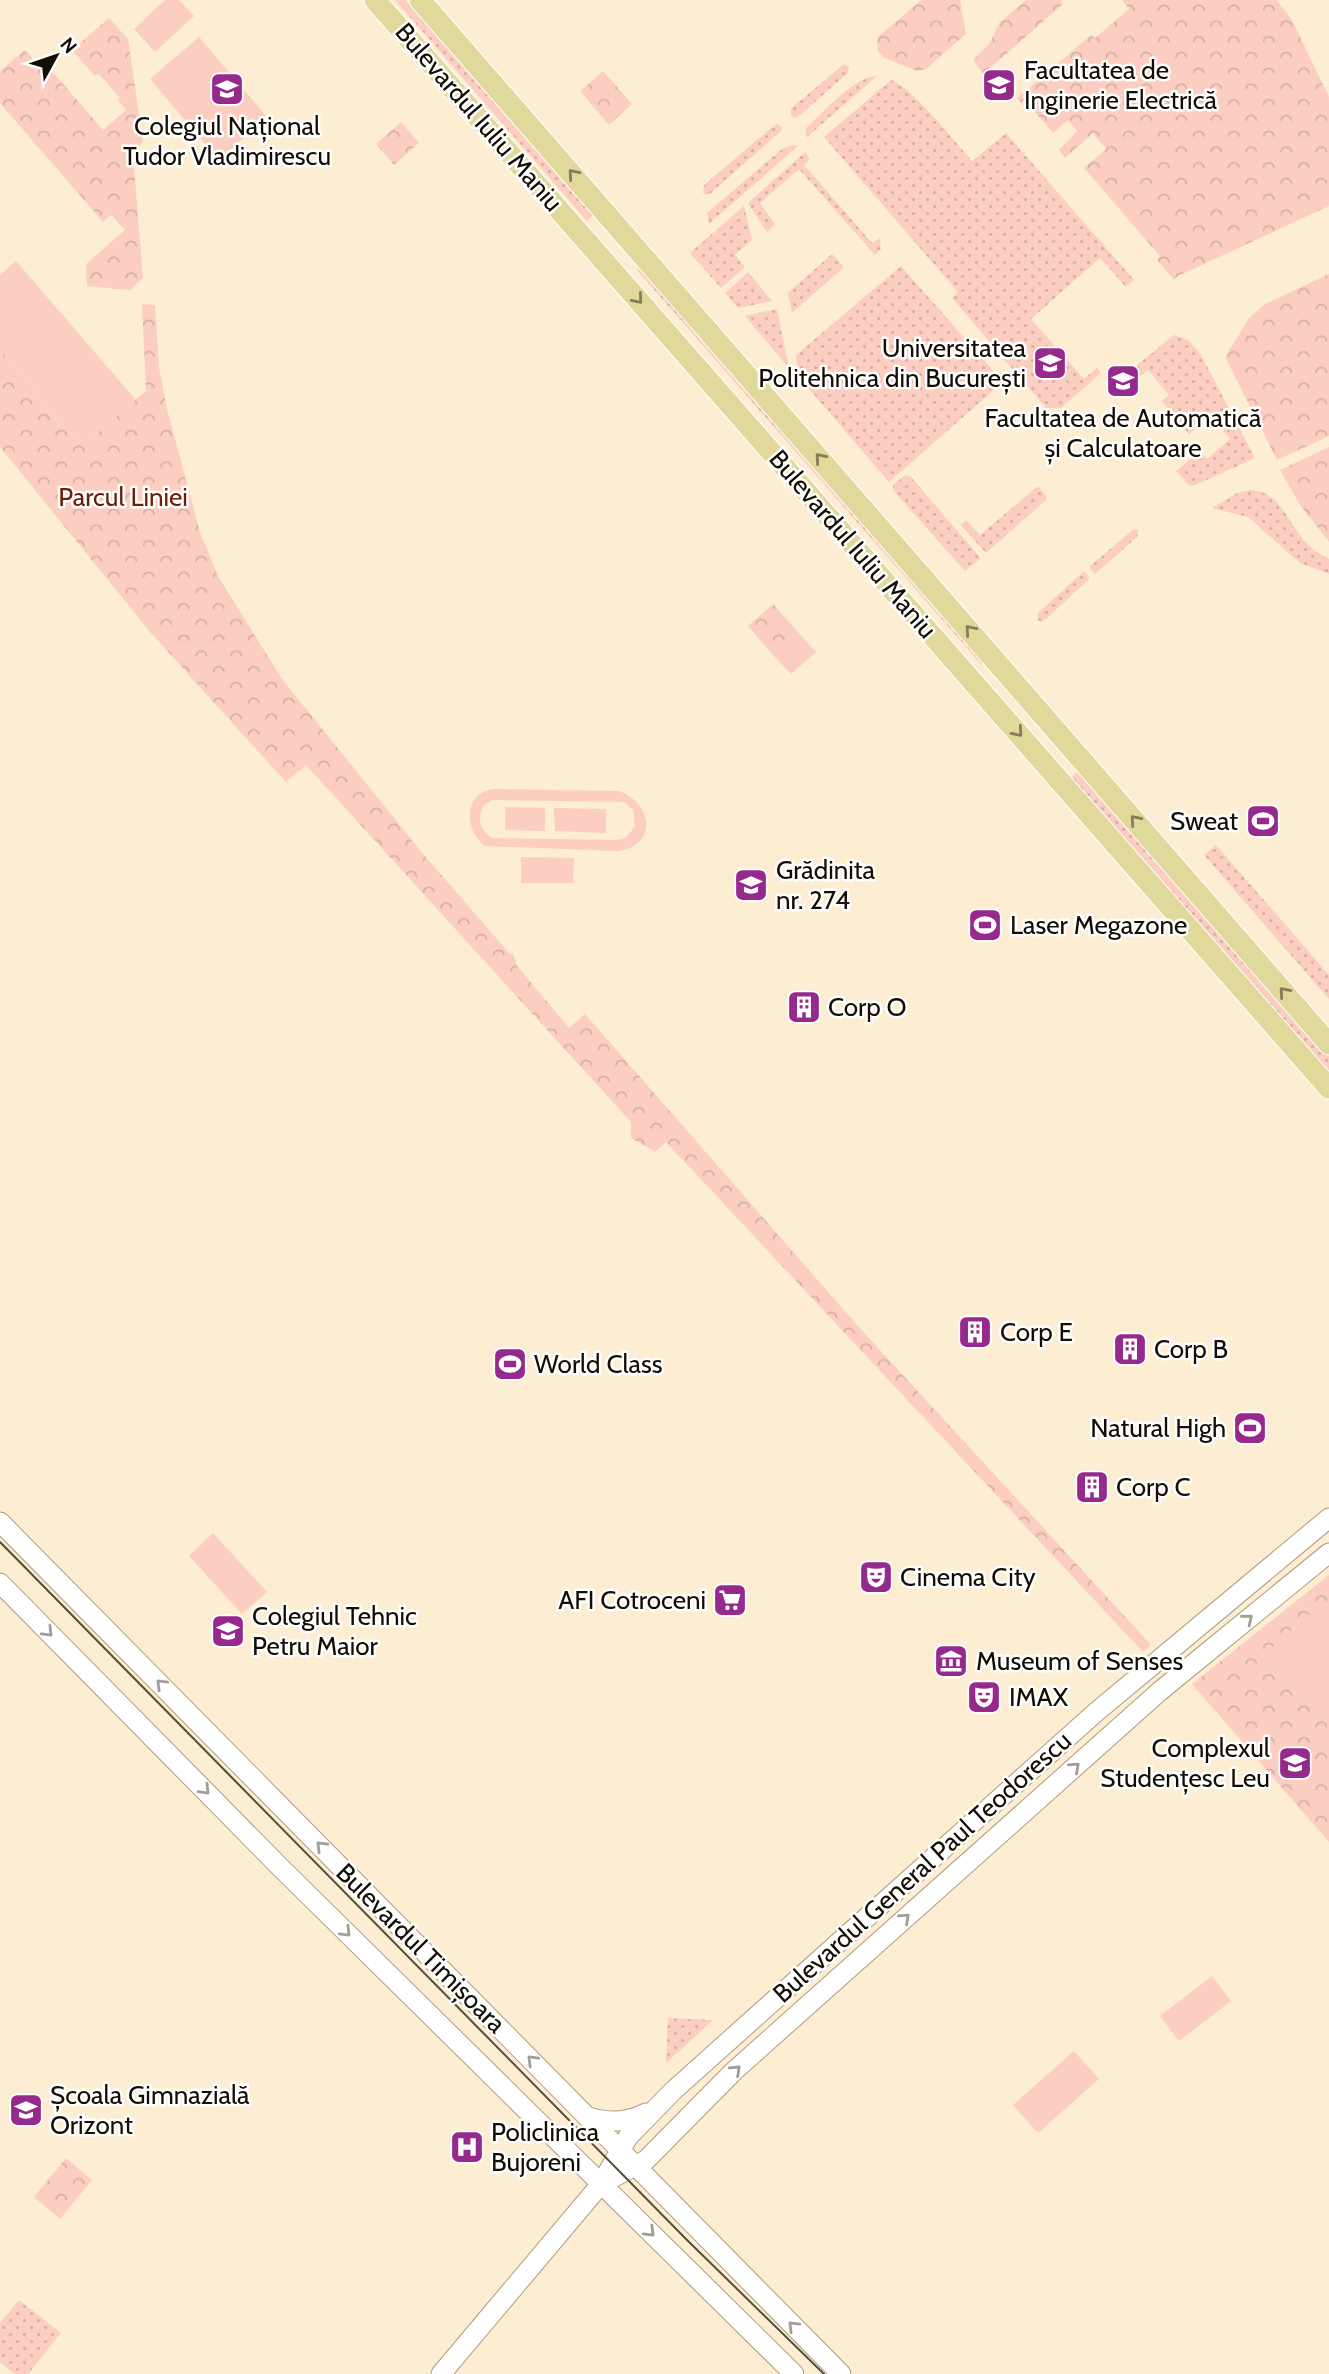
<svg xmlns="http://www.w3.org/2000/svg" width="1329" height="2374" viewBox="0 0 1329 2374" font-family="Cabin,sans-serif">
  <defs>
    <pattern id="grass-dots" width="8" height="8" patternUnits="userSpaceOnUse" patternTransform="scale(1.75)"><rect width="8" height="8" fill="#fbcec1"/><path d="M2 2h.1M6 6h.1" fill="none" stroke="#d6b0a4" stroke-width="1.8" stroke-linecap="round"/></pattern>
    <pattern id="park-crowns" width="20" height="18" patternUnits="userSpaceOnUse" patternTransform="scale(1.75)"><rect width="20" height="18" fill="#fbcec1"/><path d="M2 6a3 3 0 1 1 6 0M12 15a3 3 0 1 1 6 0" fill="none" stroke="#d6b0a4"/></pattern>
  </defs>
  <rect width="100%" height="100%" fill="#fdedd2"/>
  <path fill="url(#grass-dots)" d="M 395,0 L 405,0 L 594,215 L 587,221 Z
    M 844,64 L 849,67 L 848,73 L 799,116 L 795,118 L 791,116 L 791,109 L 794,106 Z
    M 877,76 L 807,137 L 805,131 L 807,127 C 824,112 855,76 877,76 Z
    M 891,80 C 912,87 956,143 972,161 L 1006,133 L 1134,280 L 1126,287 L 1100,258 L 1031,319 L 1084,379 L 1097,368 L 1101,373 L 1061,408 L 1046,408 L 952,298 L 958,292 L 824,137 Z
    M 777,123 L 782,128 L 781,131 L 711,193 L 707,195 L 703,193 L 704,185 Z
    M 793,145 L 798,146 L 709,224 L 707,213 L 782,149 Z
    M 805,152 L 810,159 L 804,165 L 872,243 L 880,238 L 881,249 L 875,255 L 799,169 L 760,203 L 775,224 L 767,232 L 748,203 Z
    M 744,206 L 752,240 L 735,255 L 745,267 L 721,288 L 690,253 Z
    M 832,254 L 844,267 L 792,313 L 788,293 Z
    M 901,266 L 1003,382 L 889,482 L 798,376 L 796,355 Z
    M 639,267 L 983,662 L 981,664 L 637,270 Z
    M 748,272 L 772,301 L 738,308 L 725,293 Z
    M 777,309 L 789,368 L 745,316 Z
    M 1174,335 L 1188,340 L 1200,353 L 1255,458 L 1193,486 L 1189,485 L 1176,471 L 1200,451 L 1207,459 L 1230,439 L 1209,413 L 1193,426 L 1195,429 L 1189,434 L 1162,401 L 1169,395 L 1148,370 L 1137,379 L 1130,371 Z
    M 905,475 L 910,476 L 979,556 L 980,559 L 965,571 L 893,490 L 893,485 Z
    M 1038,486 L 1046,496 L 1046,500 L 986,553 L 961,525 L 965,521 L 967,521 L 980,535 Z
    M 1250,490 C 1277,490 1287,519 1302,538 C 1309,547 1319,554 1329,559 L 1329,574 L 1300,563 L 1248,517 L 1212,508 L 1237,493 Z
    M 1134,529 L 1138,530 L 1137,537 L 1095,574 L 1089,567 Z
    M 1084,571 L 1090,578 L 1046,619 L 1041,622 L 1038,620 L 1038,613 Z
    M 1078,770 L 1329,1054 L 1329,1077 L 1070,780 Z
    M 1216,845 L 1329,975 L 1329,999 L 1204,855 Z
    M 668,2018 L 713,2020 L 666,2063 Z
    M 19,2300 L 61,2333 L 28,2374 L 15,2374 L 0,2362 L 0,2323 Z"/>
  <path fill="url(#park-crowns)" d="M 921,0 L 960,0 L 966,34 L 926,69 L 917,71 L 884,58 L 878,51 L 877,38 Z
    M 1026,0 L 1060,0 L 1063,4 L 983,74 L 973,60 L 990,43 L 999,23 Z
    M 1122,0 L 1276,0 L 1291,18 L 1329,97 L 1329,206 L 1178,276 L 1174,280 L 1157,260 L 1160,256 L 1084,168 L 1106,149 L 1093,133 L 1065,158 L 1059,150 L 1077,131 L 1068,120 L 1053,133 L 1029,105 L 1025,108 L 1017,98 L 1091,35 L 1095,38 L 1129,9 Z
    M 109,18 L 128,39 L 143,142 L 133,155 L 143,278 L 130,290 L 87,286 L 86,264 L 125,230 L 111,215 L 103,222 L 0,103 L 0,71 L 25,50 L 38,65 L 43,61 L 103,130 L 126,110 L 118,100 L 120,98 L 99,74 L 95,76 L 72,50 Z
    M 603,71 L 632,104 L 609,125 L 580,91 Z
    M 401,122 L 419,143 L 394,165 L 376,144 Z
    M 1329,274 L 1329,436 L 1277,460 L 1225,357 L 1249,318 L 1265,304 Z
    M 142,304 L 155,305 L 159,367 L 167,409 L 200,532 L 218,576 L 282,679 L 423,854 L 510,954 L 513,953 L 517,966 L 569,1028 L 585,1014 L 856,1324 L 1151,1645 L 1143,1652 L 666,1142 L 655,1152 L 631,1138 L 631,1122 L 306,765 L 286,782 L 151,633 L 0,447 L 0,350 L 82,446 L 146,391 Z
    M 1329,447 L 1329,542 L 1300,505 L 1280,470 Z
    M 773,604 L 797,631 L 772,654 L 748,626 Z
    M 1329,1575 L 1329,1842 L 1192,1684 Z
    M 66,2158 L 92,2180 L 60,2219 L 34,2197 Z"/>
  <path fill="#fbcec1" fill-rule="evenodd" d="M 165,0 L 179,0 L 194,16 L 155,52 L 134,29 Z
    M 199,37 L 267,117 L 219,160 L 150,79 Z
    M 16,261 L 136,400 L 82,446 L 0,350 L 0,275 Z
    M 797,631 L 816,652 L 791,674 L 772,654 Z
    M 493,789 L 619,791 C 653,803 658,846 618,851 L 485,846 C 464,830 463,794 493,789 ZM 492,800 L 624,802 L 633,810 L 635,826 L 626,838 L 616,840 L 492,838 C 479,829 477,819 484,805 Z
    M 505,807 L 545,808 L 545,831 L 505,830 Z
    M 554,808 L 606,809 L 606,833 L 555,831 Z
    M 521,857 L 574,858 L 573,883 L 521,883 Z
    M 213,1533 L 267,1592 L 242,1614 L 189,1556 Z
    M 1314,1610 L 1329,1628 L 1329,1709 L 1323,1714 L 1268,1651 Z
    M 1212,1976 L 1231,2001 L 1179,2041 L 1160,2016 Z
    M 1074,2051 L 1099,2079 L 1038,2133 L 1013,2105 Z"/>
  <g fill="none" stroke-linecap="round" stroke-linejoin="round">
    <g stroke="#af9c7d" stroke-width="21">
      <path id="secondary" d="M 0,1522 L 841,2374
        M 0,1583 L 280,1867 L 794,2374
        M 588,2117 C 609,2123 626,2123 646,2113
        M 601,2184 L 646,2160 L 734,2071 L 1160,1691 L 1329,1553
        M 441,2374 L 601,2184 L 628,2137 L 674,2090 L 1095,1713 L 1329,1518"/>
    </g>
    <g stroke="#fff" stroke-width="23">
      <path id="primary" d="M 375,0 L 1329,1088
        M 420,0 L 1329,1044"/>
    </g>
    <use href="#secondary" stroke="#fff" stroke-width="19"/>
    <use href="#primary" stroke="#e1d99c" stroke-width="21"/>
    <path stroke="#544c3d" stroke-width="2" d="M 0,1542 L 687,2240 L 824,2374"/>
  </g>
  <defs><path id="oneway-chevron" d="M-2-3.5L2.5 0L-2 3.5" fill="none" stroke-width="1.6" stroke-linecap="round" stroke-linejoin="round" transform="scale(1.75)"/></defs>
  <g stroke="#847d57">
    <use href="#oneway-chevron" transform="translate(573 174) rotate(-131)"/>
    <use href="#oneway-chevron" transform="translate(638 299) rotate(49)"/>
    <use href="#oneway-chevron" transform="translate(820 458) rotate(-131)"/>
    <use href="#oneway-chevron" transform="translate(970 630) rotate(-131)"/>
    <use href="#oneway-chevron" transform="translate(1018 732) rotate(49)"/>
    <use href="#oneway-chevron" transform="translate(1135 820) rotate(-131)"/>
    <use href="#oneway-chevron" transform="translate(1284 992) rotate(-131)"/>
  </g>
  <g stroke="#a19e9a">
    <use href="#oneway-chevron" transform="translate(1248 1619) rotate(-39)"/>
    <use href="#oneway-chevron" transform="translate(48 1632) rotate(45)"/>
    <use href="#oneway-chevron" transform="translate(161 1684) rotate(-135)"/>
    <use href="#oneway-chevron" transform="translate(1075 1767) rotate(-42)"/>
    <use href="#oneway-chevron" transform="translate(205 1790) rotate(46)"/>
    <use href="#oneway-chevron" transform="translate(321 1846) rotate(-135)"/>
    <use href="#oneway-chevron" transform="translate(905 1918) rotate(-42)"/>
    <use href="#oneway-chevron" transform="translate(346 1932) rotate(45)"/>
    <use href="#oneway-chevron" transform="translate(532 2060) rotate(-135)"/>
    <use href="#oneway-chevron" transform="translate(736 2070) rotate(-43)"/>
    <use href="#oneway-chevron" transform="translate(650 2232) rotate(45)"/>
    <use href="#oneway-chevron" transform="translate(793 2326) rotate(-135)"/>
  </g>
  <defs>
    <g id="university-square" transform="scale(1.75)"><rect x="-9" y="-9" width="18" height="18" rx="4" fill="#962a8c" stroke="#fff"/><path d="M0-5L7-2L0 1L-7-2ZM-4 1L0 2.5L4 1V4Q0 6-4 4Z" fill="#fff"/></g>
    <g id="school-square" transform="scale(1.75)"><rect x="-9" y="-9" width="18" height="18" rx="4" fill="#962a8c" stroke="#fff"/><path d="M0-5L7-2L0 1L-7-2ZM-4 1L0 2.5L4 1V4Q0 6-4 4Z" fill="#fff"/></g>
    <g id="stadium-square" transform="scale(1.75)"><rect x="-9" y="-9" width="18" height="18" rx="4" fill="#962a8c" stroke="#fff"/><path d="M0-5a6.5 5 0 1 0 0 10a6.5 5 0 1 0 0-10ZM-3.5-1.8h7v3.6h-7Z" fill="#fff"/></g>
    <g id="building-square" transform="scale(1.75)"><rect x="-9" y="-9" width="18" height="18" rx="4" fill="#962a8c" stroke="#fff"/><path d="M-4-6H4V6H1V3H-1V6H-4ZM-2.5-4.3h1.7v1.8h-1.7ZM.8-4.3h1.7v1.8H.8ZM-2.5-1h1.7V.8h-1.7ZM.8-1h1.7V.8H.8Z" fill="#fff"/></g>
    <g id="theatre-square" transform="scale(1.75)"><rect x="-9" y="-9" width="18" height="18" rx="4" fill="#962a8c" stroke="#fff"/><path d="M-5-5.5Q0-4 5-5.5V0Q5 5 0 6Q-5 5-5 0ZM-3.3-2.5H-1v1.5H-3.3ZM1-2.5H3.3v1.5H1ZM-2.8 1Q0 5.5 2.8 1Z" fill="#fff"/></g>
    <g id="supermarket-square" transform="scale(1.75)"><rect x="-9" y="-9" width="18" height="18" rx="4" fill="#962a8c" stroke="#fff"/><path d="M-6-5.5h2.5l.6 2H6L4.5 2H-2.5L-4.4-4H-6ZM-1.5 3.2a1.3 1.3 0 1 0 .1 0ZM3 3.2a1.3 1.3 0 1 0 .1 0Z" fill="#fff"/></g>
    <g id="museum-square" transform="scale(1.75)"><rect x="-9" y="-9" width="18" height="18" rx="4" fill="#962a8c" stroke="#fff"/><path d="M0-6L6-3V-2H-6V-3ZM-5-1h2V3h-2ZM-1-1h2V3h-2ZM3-1h2V3H3ZM-6 4H6V6H-6Z" fill="#fff"/></g>
    <g id="hospital-square" transform="scale(1.75)"><rect x="-9" y="-9" width="18" height="18" rx="4" fill="#962a8c" stroke="#fff"/><path d="M-5-5h3v3.5h4V-5h3V5h-3V1.5h-4V5h-3Z" fill="#fff"/></g>
  </defs>
  <g fill-rule="evenodd">
    <use href="#university-square" x="999" y="85"/>
    <use href="#school-square" x="227" y="89"/>
    <use href="#university-square" x="1050" y="363"/>
    <use href="#university-square" x="1123" y="381"/>
    <use href="#stadium-square" x="1263" y="821"/>
    <use href="#school-square" x="751" y="885"/>
    <use href="#stadium-square" x="985" y="925"/>
    <use href="#building-square" x="804" y="1007"/>
    <use href="#building-square" x="975" y="1332"/>
    <use href="#building-square" x="1130" y="1349"/>
    <use href="#stadium-square" x="510" y="1364"/>
    <use href="#stadium-square" x="1250" y="1428"/>
    <use href="#building-square" x="1092" y="1487"/>
    <use href="#theatre-square" x="876" y="1577"/>
    <use href="#supermarket-square" x="730" y="1600"/>
    <use href="#school-square" x="228" y="1631"/>
    <use href="#museum-square" x="951" y="1661"/>
    <use href="#theatre-square" x="984" y="1697"/>
    <use href="#university-square" x="1295" y="1763"/>
    <use href="#school-square" x="26" y="2110"/>
    <use href="#hospital-square" x="467" y="2147"/>
  </g>
  <g text-anchor="middle" stroke-width="5" stroke-linejoin="round" paint-order="stroke">
    <g font-size="26" fill="#130d03" stroke="#fff" text-anchor="start">
      <text x="1024" y="79">Facultatea de<tspan x="1024" dy="30">Inginerie Electrică</tspan></text>
      <text x="227" y="135" text-anchor="middle">Colegiul Național<tspan x="227" dy="30">Tudor Vladimirescu</tspan></text>
      <text x="1026" y="357" text-anchor="end">Universitatea<tspan x="1026" dy="30">Politehnica din București</tspan></text>
      <text x="1123" y="427" text-anchor="middle">Facultatea de Automatică<tspan x="1123" dy="30">și Calculatoare</tspan></text>
      <text x="1238" y="830" text-anchor="end">Sweat</text>
      <text x="776" y="879">Grădinita<tspan x="776" dy="30">nr. 274</tspan></text>
      <text x="1010" y="934">Laser Megazone</text>
      <text x="828" y="1016">Corp O</text>
      <text x="1000" y="1341">Corp E</text>
      <text x="1154" y="1358">Corp B</text>
      <text x="534" y="1373">World Class</text>
      <text x="1226" y="1437" text-anchor="end">Natural High</text>
      <text x="1116" y="1496">Corp C</text>
      <text x="900" y="1586">Cinema City</text>
      <text x="706" y="1609" text-anchor="end">AFI Cotroceni</text>
      <text x="252" y="1625">Colegiul Tehnic<tspan x="252" dy="30">Petru Maior</tspan></text>
      <text x="976" y="1670">Museum of Senses</text>
      <text x="1009" y="1706">IMAX</text>
      <text x="1270" y="1757" text-anchor="end">Complexul<tspan x="1270" dy="30">Studențesc Leu</tspan></text>
      <text x="50" y="2104">Școala Gimnazială<tspan x="50" dy="30">Orizont</tspan></text>
      <text x="491" y="2141">Policlinica<tspan x="491" dy="30">Bujoreni</tspan></text>
    </g>
    <g font-size="26" fill="#130d03" stroke="#fff">
      <text transform="translate(479 117) rotate(49)" y="9">Bulevardul Iuliu Maniu</text>
      <text transform="translate(853 544) rotate(49)" y="9">Bulevardul Iuliu Maniu</text>
      <text transform="translate(922 1867) rotate(-42)" y="9">Bulevardul General Paul Teodorescu</text>
      <text transform="translate(421 1948) rotate(45)" y="9">Bulevardul Timișoara</text>
    </g>
    <g font-size="26" fill="#6b2007" stroke="#fff">
      <text x="123" y="506">Parcul Liniei</text>
    </g>
  </g>
  <g transform="translate(56 56) rotate(50)" stroke="#ffffff" stroke-width="5" paint-order="stroke">
  <path d="M0-5L12 26L0 18L-12 26Z" fill="#130d03"/>
  <text y="-10" font-size="19" font-weight="bold" text-anchor="middle" fill="#130d03">N</text>
  </g>
</svg>
